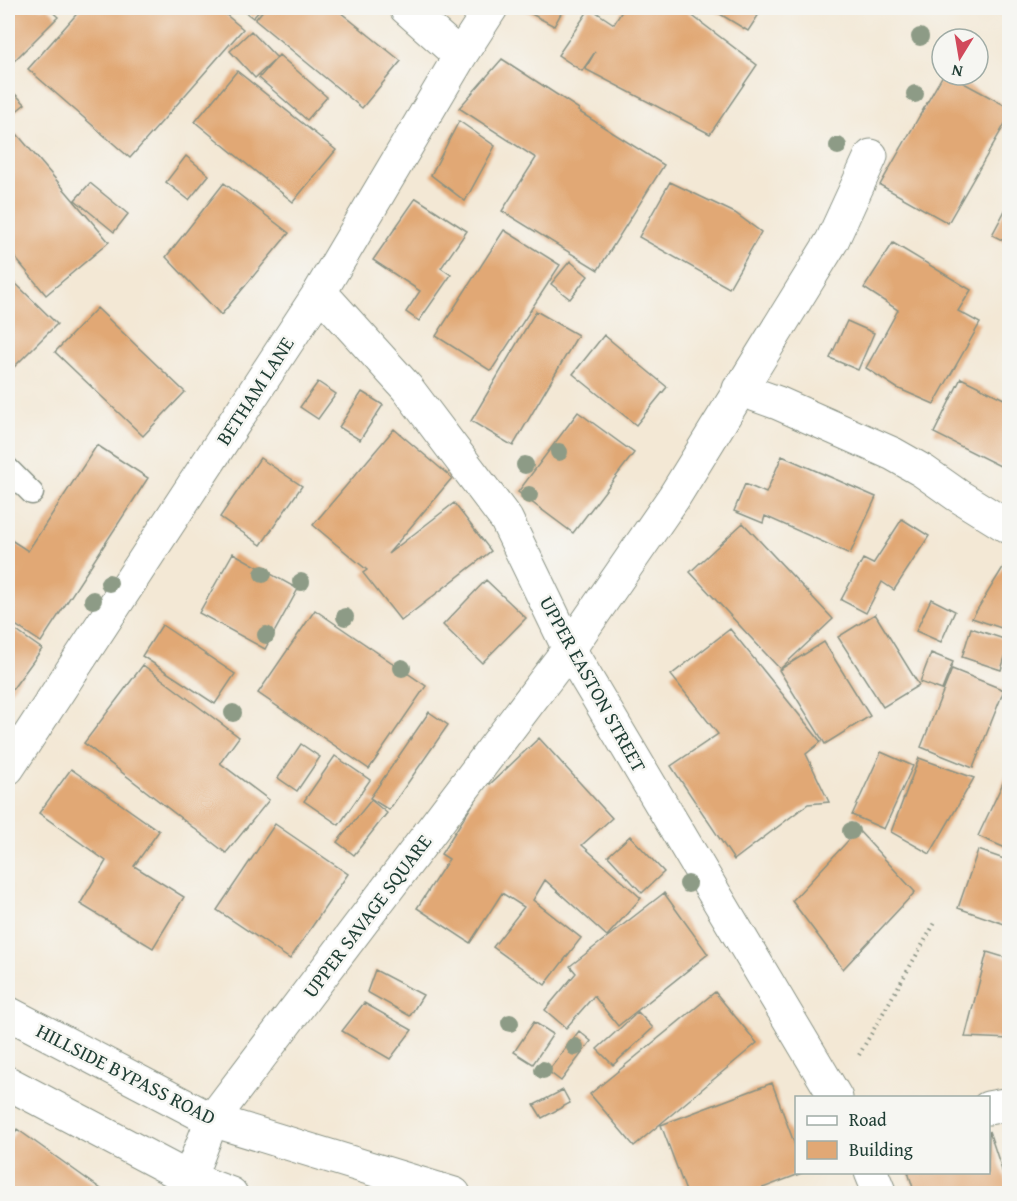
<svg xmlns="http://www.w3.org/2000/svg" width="1017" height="1201" viewBox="0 0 1017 1201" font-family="'Gentium Book Plus',serif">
  <rect width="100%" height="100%" fill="#f6f6f2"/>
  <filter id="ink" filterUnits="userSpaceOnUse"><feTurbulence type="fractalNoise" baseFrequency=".0167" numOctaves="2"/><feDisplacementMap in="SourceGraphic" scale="12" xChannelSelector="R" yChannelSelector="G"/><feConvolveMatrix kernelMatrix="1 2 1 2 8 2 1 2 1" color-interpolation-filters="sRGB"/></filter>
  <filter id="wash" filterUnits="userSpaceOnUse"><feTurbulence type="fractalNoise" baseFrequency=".008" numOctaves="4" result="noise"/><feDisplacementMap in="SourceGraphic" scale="24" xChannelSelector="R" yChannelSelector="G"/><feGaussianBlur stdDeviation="1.35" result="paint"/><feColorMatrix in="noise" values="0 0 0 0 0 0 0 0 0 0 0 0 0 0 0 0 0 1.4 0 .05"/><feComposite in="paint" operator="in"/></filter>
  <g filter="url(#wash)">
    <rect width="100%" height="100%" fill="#f3e8d5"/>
    <g id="blocks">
      <path fill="#e1a875" d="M 8,8 L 48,8 L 58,17 L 11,64 L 8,61 Z
        M 82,8 L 218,8 L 243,29 L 130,158 L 28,69 Z
        M 240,8 L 262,8 L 253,18 Z
        M 265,8 L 335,8 L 401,61 L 362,108 L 255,20 Z
        M 526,8 L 564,8 L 554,26 L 524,10 Z
        M 590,8 L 614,24 L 624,8 L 682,8 L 757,65 L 710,134 L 585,69 L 595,52 L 582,71 L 558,55 Z
        M 710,8 L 748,8 L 759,14 L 748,31 Z
        M 251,31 L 277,58 L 255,78 L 230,51 Z
        M 279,55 L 327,97 L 307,120 L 259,78 Z
        M 502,59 L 579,109 L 578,111 L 664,165 L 598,270 L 502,211 L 536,158 L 459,108 Z
        M 237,71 L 336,150 L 293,202 L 195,122 Z
        M 943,75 L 949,75 L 1010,108 L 1010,115 L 948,223 L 880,185 Z
        M 8,87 L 25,104 L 8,118 Z
        M 459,121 L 495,146 L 465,201 L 431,175 Z
        M 17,134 L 109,242 L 46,295 L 8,249 L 8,142 Z
        M 186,156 L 209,175 L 189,200 L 166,182 Z
        M 670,182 L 735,213 L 761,232 L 729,288 L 639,237 Z
        M 90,183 L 128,214 L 114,232 L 75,200 Z
        M 224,183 L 289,233 L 221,315 L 166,257 Z
        M 416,198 L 467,231 L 441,268 L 451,275 L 419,321 L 406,312 L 420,291 L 373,260 Z
        M 1010,201 L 1010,244 L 992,235 Z
        M 504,230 L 560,265 L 491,371 L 436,336 Z
        M 893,243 L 971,290 L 958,311 L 980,323 L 934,404 L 897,388 L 866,368 L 898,310 L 864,288 Z
        M 570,261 L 588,276 L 570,299 L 551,284 Z
        M 8,276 L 57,324 L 8,373 Z
        M 97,308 L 185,392 L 143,436 L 55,352 Z
        M 536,311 L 578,335 L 513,446 L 471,421 Z
        M 847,321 L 874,333 L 858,370 L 830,358 Z
        M 604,335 L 667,387 L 636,425 L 573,374 Z
        M 961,378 L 1010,402 L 1010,471 L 934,433 Z
        M 318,382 L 336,394 L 318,419 L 300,407 Z
        M 362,392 L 383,405 L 360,440 L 339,427 Z
        M 578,412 L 634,453 L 573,533 L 518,492 Z
        M 394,429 L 452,478 L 388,554 L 454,503 L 491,551 L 401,621 L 363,573 L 367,570 L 313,525 Z
        M 97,445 L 148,478 L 41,642 L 8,620 L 8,538 L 28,551 Z
        M 782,456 L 876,497 L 850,554 L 765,516 L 763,523 L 734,511 L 745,484 L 766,493 Z
        M 260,458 L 302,486 L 261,545 L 220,517 Z
        M 902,519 L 929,536 L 894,590 L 882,582 L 866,613 L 841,600 L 863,559 L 873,564 Z
        M 743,523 L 833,619 L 780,669 L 690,572 Z
        M 233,553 L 298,589 L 265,649 L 199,613 Z
        M 1010,556 L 1010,631 L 972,618 Z
        M 486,580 L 526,618 L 482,663 L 443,625 Z
        M 931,599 L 955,611 L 941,642 L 916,631 Z
        M 315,610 L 426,686 L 369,769 L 258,693 Z
        M 875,614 L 919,685 L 883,707 L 838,637 Z
        M 8,625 L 42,649 L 9,694 L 8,693 Z
        M 162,625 L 235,674 L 215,704 L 142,656 Z
        M 971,628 L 1010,641 L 1001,670 L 962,657 Z
        M 730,629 L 821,742 L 806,754 L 829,802 L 808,804 L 734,860 L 671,766 L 718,734 L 671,675 Z
        M 824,642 L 870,716 L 825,744 L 779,670 Z
        M 931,653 L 953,662 L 942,690 L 920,682 Z
        M 143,665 L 239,737 L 220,763 L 269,800 L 226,853 L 84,743 Z
        M 952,669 L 1004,690 L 973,768 L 921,747 Z
        M 429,712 L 448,725 L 389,810 L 370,798 Z
        M 539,738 L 612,818 L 582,845 L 641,898 L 607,936 L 545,880 L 533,900 L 581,938 L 545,985 L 493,947 L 524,907 L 502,893 L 470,943 L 417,908 L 449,859 L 441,854 L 487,782 L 490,784 Z
        M 301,744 L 320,757 L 297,791 L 278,778 Z
        M 881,752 L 913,766 L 884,829 L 852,815 Z
        M 335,756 L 370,780 L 339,825 L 304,801 Z
        M 919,758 L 974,778 L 930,854 L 891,832 Z
        M 1010,768 L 1010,850 L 978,836 Z
        M 71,769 L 159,831 L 134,866 L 184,897 L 153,948 L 80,904 L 106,861 L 39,813 Z
        M 371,800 L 387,813 L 354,855 L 337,842 Z
        M 275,824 L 348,874 L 290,959 L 217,910 Z
        M 858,830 L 915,892 L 843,969 L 792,901 Z
        M 630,836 L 664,872 L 642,893 L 608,856 Z
        M 978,850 L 1010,861 L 1010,926 L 958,908 Z
        M 664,893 L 708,954 L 618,1026 L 594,996 L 566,1028 L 545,1010 L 576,973 L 570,966 Z
        M 987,952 L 1010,959 L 1010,1039 L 965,1037 Z
        M 375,970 L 423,995 L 410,1016 L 367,992 Z
        M 715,992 L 757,1043 L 634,1146 L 590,1094 Z
        M 364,1003 L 412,1030 L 390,1059 L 342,1031 Z
        M 638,1012 L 653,1028 L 613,1065 L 597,1049 Z
        M 534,1022 L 553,1034 L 533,1064 L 514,1052 Z
        M 579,1031 L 591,1041 L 561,1081 L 548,1071 Z
        M 772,1083 L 796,1148 L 796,1172 L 802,1173 L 747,1194 L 687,1194 L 661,1125 Z
        M 563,1090 L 570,1103 L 542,1118 L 534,1105 Z
        M 17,1129 L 108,1194 L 8,1194 L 8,1143 Z
        M 989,1131 L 1010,1194 L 915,1194 L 908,1172 L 988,1172 Z"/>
    </g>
  </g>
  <g filter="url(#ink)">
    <use href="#blocks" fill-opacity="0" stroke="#899284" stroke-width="1.5"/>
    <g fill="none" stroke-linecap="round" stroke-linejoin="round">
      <g stroke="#899284" stroke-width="25">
        <path id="service" d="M 8,469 L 32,493"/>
      </g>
      <g stroke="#899284" stroke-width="35">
        <path id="minor" d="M 406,8 L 460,56
          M 320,292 L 407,388 L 506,519 L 569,649 L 836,1098
          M 739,389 L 778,403 L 893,454 L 923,471 L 957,495 L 1010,528
          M 8,768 L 320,292 L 460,56 L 491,8
          M 988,1108 L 1010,1104
          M 871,1172 L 880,1194
          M 183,1194 L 212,1120 L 569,649 L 674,497 L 832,241 L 871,156"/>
      </g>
      <g stroke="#899284" stroke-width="35">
        <path id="tertiary" d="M 8,1013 L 212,1120 L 454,1194
          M 8,1083 L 188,1178 L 231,1194"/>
      </g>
      <path stroke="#899284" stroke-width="4" stroke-dasharray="1.5 4.5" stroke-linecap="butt" d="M 859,1055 L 936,921"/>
      <use href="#service" stroke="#fff" stroke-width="22"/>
      <use href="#minor" stroke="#fff" stroke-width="33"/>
      <use href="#tertiary" stroke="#fff" stroke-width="33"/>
    </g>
    <g fill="#8d9b86">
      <circle cx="920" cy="37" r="9"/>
      <circle cx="915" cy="94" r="9"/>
      <circle cx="838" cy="146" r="9"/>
      <circle cx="559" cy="452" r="9"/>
      <circle cx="525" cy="465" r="9"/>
      <circle cx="529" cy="495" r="9"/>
      <circle cx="263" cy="574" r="9"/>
      <circle cx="301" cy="582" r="9"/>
      <circle cx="109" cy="583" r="9"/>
      <circle cx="93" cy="600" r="9"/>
      <circle cx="345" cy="617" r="9"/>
      <circle cx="266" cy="635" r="9"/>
      <circle cx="402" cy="668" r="9"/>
      <circle cx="233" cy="713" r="9"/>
      <circle cx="851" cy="831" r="9"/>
      <circle cx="688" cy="884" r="9"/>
      <circle cx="510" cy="1023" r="9"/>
      <circle cx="575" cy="1047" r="9"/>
      <circle cx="543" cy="1070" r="9"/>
    </g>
  </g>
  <g text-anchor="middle" stroke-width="5" stroke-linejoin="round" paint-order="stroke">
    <g font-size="20" fill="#1f3d34" stroke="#f6f6f2">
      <text transform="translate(255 391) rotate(-57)" y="7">BETHAM LANE</text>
      <text transform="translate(593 684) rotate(61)" y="7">UPPER EASTON STREET</text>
      <text transform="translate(367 916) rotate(-53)" y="7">UPPER SAVAGE SQUARE</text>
      <text transform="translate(126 1074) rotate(27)" y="7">HILLSIDE BYPASS ROAD</text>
    </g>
  </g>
  <rect width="1017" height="1201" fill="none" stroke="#f6f6f2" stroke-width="30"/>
  <rect x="795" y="1096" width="195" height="78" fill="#f6f6f2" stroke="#a0aca6" stroke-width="1.5"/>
  <rect x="807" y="1116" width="30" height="9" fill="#ffffff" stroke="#a0aca6" stroke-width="1.5"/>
  <text x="849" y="1126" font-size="18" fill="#1f3d34">Road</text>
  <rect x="807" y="1141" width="30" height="18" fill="#e1a875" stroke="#a0aca6" stroke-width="1.5"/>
  <text x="849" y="1156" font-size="18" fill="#1f3d34">Building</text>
  <g transform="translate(960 57) rotate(191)"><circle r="28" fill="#f6f6f2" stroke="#a0aca6" stroke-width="1.5"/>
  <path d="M0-4.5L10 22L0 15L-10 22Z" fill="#d1495b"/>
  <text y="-9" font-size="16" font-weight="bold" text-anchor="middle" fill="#1f3d34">N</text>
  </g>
</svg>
